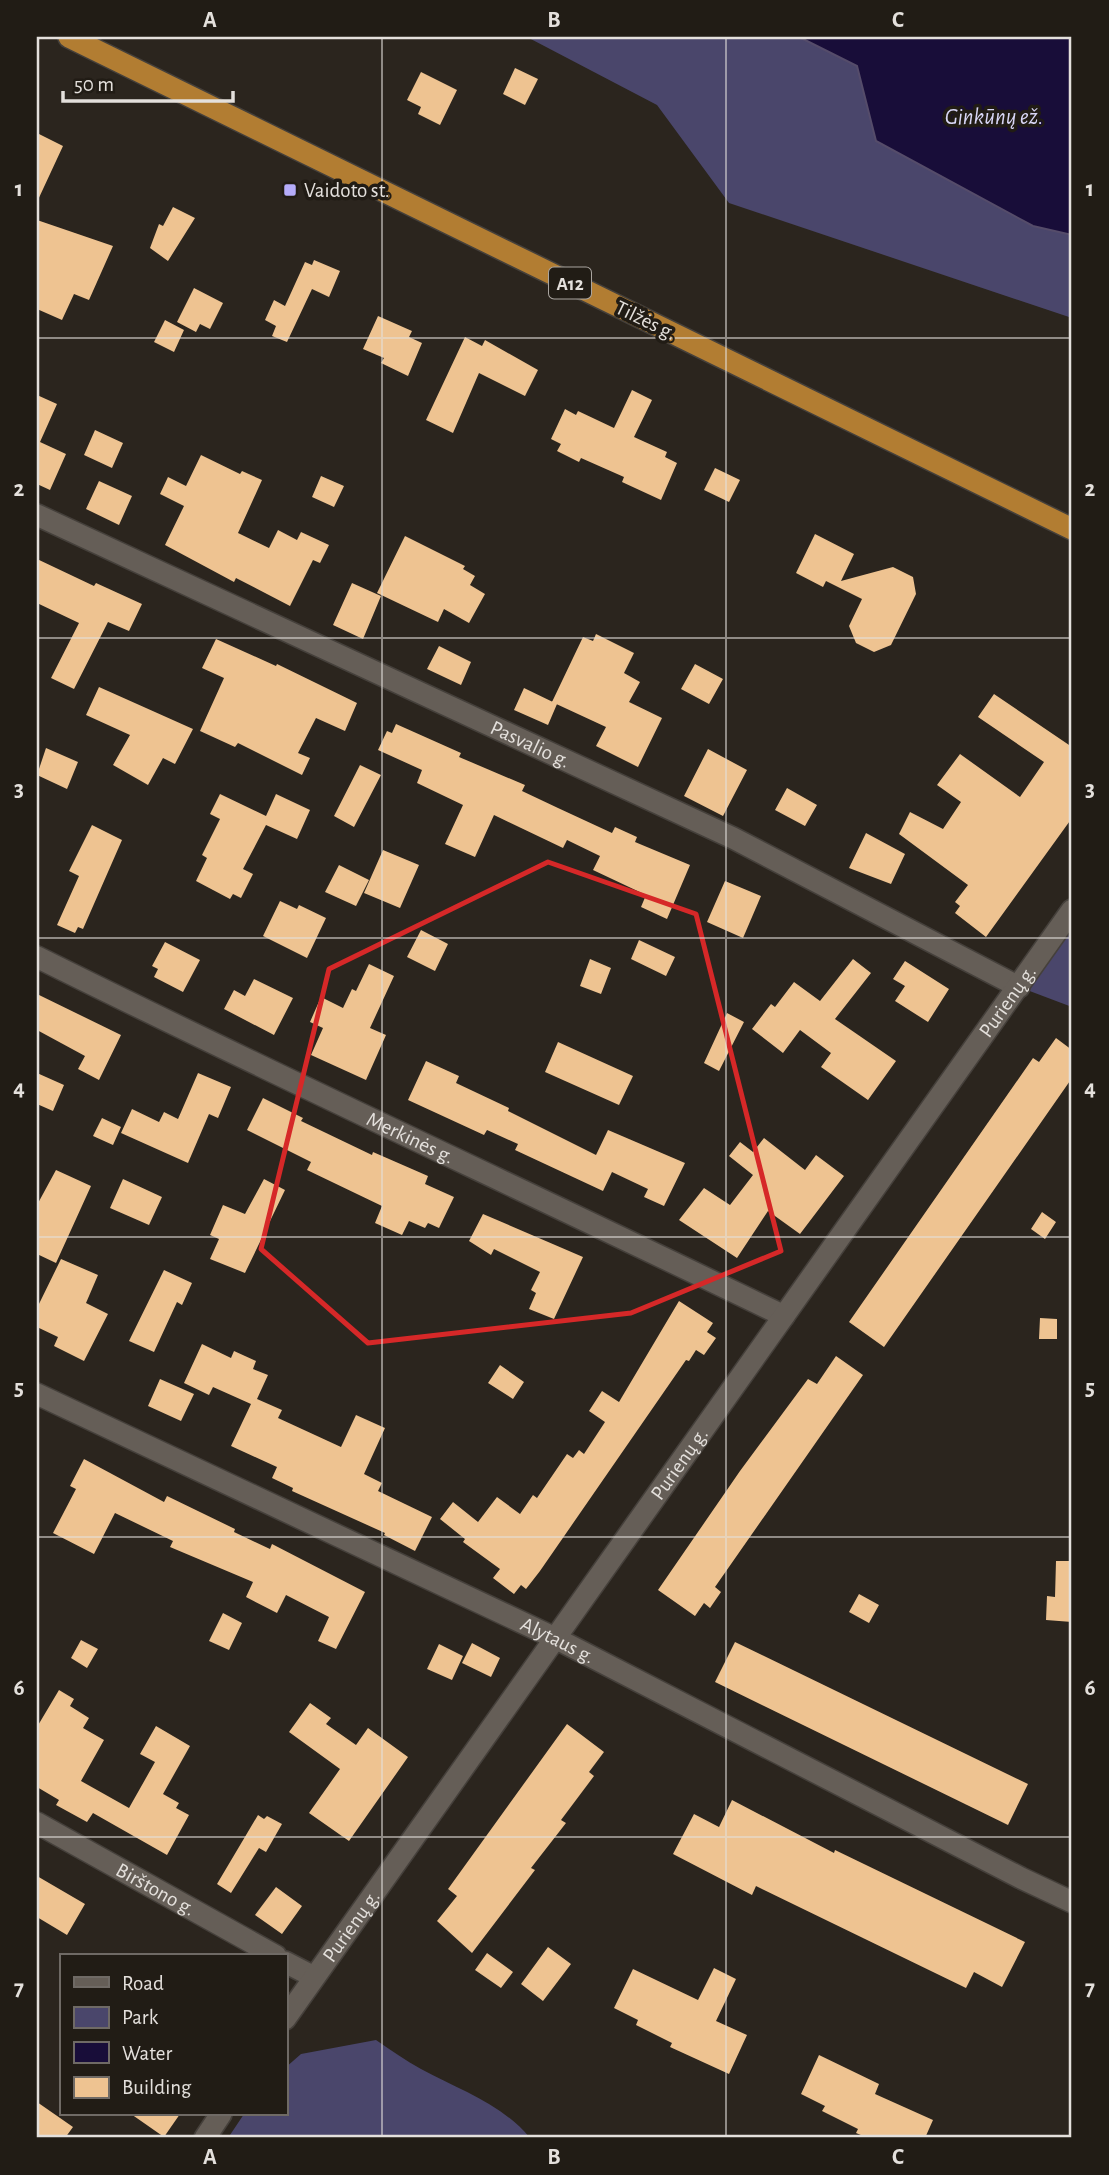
<svg xmlns="http://www.w3.org/2000/svg" width="1109" height="2175" viewBox="0 0 1109 2175" font-family="'Alegreya Sans',sans-serif">
  <rect width="100%" height="100%" fill="#2b251e"/>
  <path fill="#4a466b" d="M 527,37 L 799,37 L 857,66 L 876,141 L 1033,226 L 1072,235 L 1072,318 L 729,203 L 657,105 Z
    M 1072,911 L 1072,1007 L 1019,987 Z
    M 376,2040 C 391,2050 406,2061 421,2069 C 460,2090 502,2104 530,2138 L 228,2138 L 244,2114 L 285,2114 L 285,2068 L 301,2054 Z"/>
  <path fill="#180d39" stroke="#554c6a" stroke-width="2" d="M 799,37 L 1072,37 L 1072,235 L 1033,226 L 876,141 L 857,66 Z"/>
  <path fill="#eec391" d="M 515,68 L 538,79 L 525,105 L 503,94 Z
    M 421,72 L 457,90 L 440,125 L 418,114 L 421,107 L 407,100 Z
    M 37,133 L 63,146 L 37,202 Z
    M 173,207 L 195,218 L 168,261 L 150,248 L 159,224 L 163,226 Z
    M 37,220 L 113,246 L 89,300 L 74,294 L 62,320 L 37,309 Z
    M 314,260 L 340,271 L 329,297 L 312,289 L 287,342 L 272,336 L 276,326 L 265,320 L 274,300 L 285,306 L 305,262 L 312,265 Z
    M 194,288 L 223,303 L 210,329 L 200,324 L 196,332 L 177,322 Z
    M 378,316 L 412,331 L 409,337 L 422,343 L 408,376 L 381,363 L 384,358 L 363,349 Z
    M 165,320 L 184,330 L 174,352 L 154,342 Z
    M 465,337 L 482,346 L 485,340 L 538,370 L 525,396 L 479,373 L 453,433 L 426,420 Z
    M 632,390 L 652,400 L 634,437 L 667,452 L 665,457 L 677,463 L 661,500 L 622,482 L 624,477 L 581,458 L 579,462 L 557,451 L 561,444 L 551,439 L 565,409 L 576,415 L 578,411 L 614,428 Z
    M 37,395 L 57,404 L 40,442 L 66,454 L 50,490 L 37,484 Z
    M 95,430 L 123,443 L 112,468 L 84,455 Z
    M 201,455 L 240,474 L 242,471 L 262,480 L 238,533 L 269,548 L 278,530 L 297,540 L 301,532 L 329,545 L 320,563 L 313,560 L 290,606 L 236,578 L 234,582 L 165,545 L 184,506 L 160,494 L 168,477 L 186,486 Z
    M 715,468 L 740,480 L 729,502 L 704,490 Z
    M 321,476 L 344,486 L 334,507 L 312,497 Z
    M 99,481 L 132,496 L 119,525 L 86,509 Z
    M 815,534 L 854,554 L 841,581 L 893,567 L 913,577 L 916,594 L 891,645 L 874,652 L 856,643 L 849,626 L 862,599 L 826,581 L 823,587 L 796,573 Z
    M 405,536 L 465,566 L 463,569 L 475,576 L 470,585 L 485,594 L 469,623 L 444,609 L 438,622 L 377,593 Z
    M 37,559 L 94,586 L 96,583 L 142,604 L 129,631 L 108,622 L 74,689 L 51,678 L 79,623 L 37,603 Z
    M 352,583 L 381,596 L 363,639 L 333,625 Z
    M 596,634 L 634,653 L 624,673 L 640,682 L 629,702 L 662,718 L 638,767 L 596,746 L 606,727 L 552,702 L 583,637 L 593,641 Z
    M 216,639 L 276,666 L 277,664 L 357,703 L 345,731 L 316,718 L 298,753 L 310,758 L 302,775 L 238,743 L 235,747 L 200,731 L 224,678 L 202,668 Z
    M 439,646 L 471,662 L 461,685 L 427,669 Z
    M 695,664 L 723,679 L 709,704 L 681,689 Z
    M 99,687 L 193,729 L 175,764 L 163,758 L 148,785 L 113,765 L 130,735 L 86,715 Z
    M 524,688 L 557,704 L 548,725 L 514,710 Z
    M 994,694 L 1072,747 L 1072,818 L 986,937 L 955,913 L 960,906 L 955,902 L 968,885 L 899,834 L 910,812 L 943,829 L 961,802 L 937,785 L 960,754 L 1020,797 L 1044,762 L 978,717 Z
    M 396,724 L 461,753 L 459,757 L 525,785 L 522,791 L 558,808 L 612,833 L 615,827 L 637,837 L 635,842 L 690,865 L 667,919 L 641,907 L 646,895 L 593,870 L 600,856 L 567,840 L 563,848 L 494,815 L 475,857 L 445,844 L 463,805 L 417,783 L 422,770 L 378,750 L 387,731 L 392,733 Z
    M 46,748 L 78,762 L 67,789 L 37,775 Z
    M 708,749 L 747,770 L 723,816 L 684,796 Z
    M 360,765 L 381,775 L 354,827 L 334,816 Z
    M 787,788 L 817,805 L 805,826 L 775,810 Z
    M 220,794 L 266,816 L 276,794 L 310,810 L 297,839 L 266,825 L 243,869 L 253,874 L 241,898 L 233,894 L 230,899 L 196,881 L 207,858 L 202,855 L 220,819 L 210,814 Z
    M 92,825 L 122,840 L 83,929 L 78,927 L 75,933 L 57,925 L 79,876 L 69,871 Z
    M 866,833 L 905,854 L 891,884 L 849,868 Z
    M 383,850 L 419,865 L 400,908 L 364,893 Z
    M 339,865 L 369,880 L 356,906 L 325,892 Z
    M 725,881 L 761,896 L 743,938 L 707,922 Z
    M 280,901 L 297,909 L 299,905 L 326,918 L 307,958 L 263,936 Z
    M 421,930 L 448,944 L 435,971 L 407,957 Z
    M 639,940 L 675,957 L 666,976 L 631,959 Z
    M 165,942 L 200,960 L 183,992 L 154,977 L 158,969 L 152,966 Z
    M 590,959 L 611,968 L 601,994 L 580,986 Z
    M 853,959 L 871,973 L 835,1019 L 896,1061 L 868,1100 L 821,1067 L 831,1053 L 800,1030 L 783,1053 L 752,1029 L 771,1004 L 775,1007 L 794,982 L 820,1001 Z
    M 905,961 L 949,989 L 928,1022 L 895,1001 L 905,986 L 893,979 Z
    M 369,964 L 394,976 L 370,1028 L 386,1035 L 366,1080 L 311,1055 L 323,1028 L 310,1022 L 321,997 L 343,1008 L 352,989 L 356,991 Z
    M 254,979 L 293,998 L 274,1035 L 224,1009 L 234,990 L 245,996 Z
    M 37,994 L 121,1035 L 99,1080 L 78,1069 L 85,1056 L 37,1030 Z
    M 727,1013 L 744,1022 L 719,1071 L 704,1063 Z
    M 1056,1038 L 1072,1050 L 1072,1078 L 884,1347 L 849,1322 L 1033,1058 L 1039,1062 Z
    M 558,1042 L 633,1076 L 619,1105 L 545,1072 Z
    M 426,1061 L 459,1076 L 456,1083 L 509,1108 L 508,1111 L 596,1155 L 608,1130 L 685,1163 L 664,1206 L 644,1197 L 648,1189 L 612,1172 L 603,1191 L 515,1150 L 518,1144 L 487,1130 L 484,1135 L 408,1100 Z
    M 37,1073 L 64,1085 L 53,1111 L 37,1104 Z
    M 198,1073 L 231,1087 L 218,1118 L 209,1114 L 188,1163 L 121,1133 L 132,1109 L 159,1122 L 164,1112 L 178,1119 Z
    M 263,1098 L 303,1118 L 301,1121 L 372,1155 L 373,1152 L 428,1176 L 425,1184 L 454,1197 L 439,1228 L 428,1223 L 425,1228 L 409,1221 L 402,1235 L 375,1223 L 382,1206 L 307,1170 L 311,1162 L 247,1130 Z
    M 102,1118 L 121,1127 L 113,1145 L 93,1136 Z
    M 764,1138 L 805,1170 L 816,1155 L 844,1176 L 800,1234 L 768,1211 L 737,1258 L 679,1220 L 704,1188 L 730,1205 L 753,1175 L 729,1156 L 740,1142 L 753,1152 Z
    M 56,1170 L 91,1186 L 56,1263 L 37,1254 L 37,1205 Z
    M 123,1179 L 162,1197 L 149,1225 L 110,1208 Z
    M 264,1179 L 285,1190 L 245,1273 L 210,1259 L 219,1239 L 210,1235 L 223,1205 L 245,1214 Z
    M 1042,1212 L 1056,1222 L 1045,1239 L 1031,1229 Z
    M 483,1214 L 583,1257 L 554,1319 L 529,1309 L 536,1293 L 531,1290 L 540,1272 L 494,1249 L 491,1255 L 469,1241 Z
    M 61,1259 L 98,1275 L 86,1303 L 108,1314 L 84,1361 L 54,1346 L 58,1337 L 37,1327 L 37,1308 Z
    M 164,1270 L 192,1283 L 182,1305 L 177,1302 L 154,1352 L 129,1341 Z
    M 679,1301 L 713,1323 L 707,1332 L 716,1338 L 704,1355 L 696,1350 L 689,1361 L 686,1360 L 540,1571 L 526,1589 L 521,1585 L 514,1594 L 493,1578 L 500,1569 L 463,1542 L 465,1539 L 440,1519 L 453,1502 L 478,1522 L 497,1497 L 520,1514 L 533,1495 L 537,1498 L 567,1454 L 573,1458 L 579,1450 L 584,1454 L 605,1422 L 589,1411 L 602,1391 L 619,1402 Z
    M 1040,1318 L 1057,1319 L 1057,1339 L 1039,1339 Z
    M 202,1344 L 231,1358 L 234,1351 L 256,1361 L 253,1369 L 268,1375 L 257,1399 L 282,1410 L 278,1418 L 341,1447 L 356,1415 L 385,1428 L 364,1474 L 382,1483 L 378,1491 L 432,1517 L 415,1551 L 384,1535 L 385,1533 L 292,1491 L 293,1488 L 272,1478 L 277,1467 L 231,1446 L 251,1404 L 213,1387 L 209,1395 L 184,1383 Z
    M 836,1356 L 863,1375 L 715,1587 L 721,1592 L 710,1608 L 704,1603 L 695,1616 L 658,1590 L 740,1471 L 808,1379 L 817,1384 Z
    M 500,1365 L 524,1382 L 513,1399 L 488,1383 Z
    M 160,1379 L 194,1394 L 181,1421 L 148,1406 Z
    M 84,1459 L 164,1502 L 167,1496 L 235,1529 L 234,1532 L 270,1549 L 272,1544 L 365,1592 L 336,1649 L 318,1641 L 329,1617 L 286,1595 L 277,1613 L 246,1597 L 253,1582 L 170,1547 L 173,1541 L 115,1513 L 94,1554 L 53,1533 L 76,1489 L 70,1486 Z
    M 1056,1561 L 1072,1561 L 1072,1622 L 1046,1620 L 1047,1596 L 1055,1597 Z
    M 859,1594 L 879,1605 L 869,1623 L 849,1612 Z
    M 223,1613 L 242,1623 L 229,1650 L 209,1641 Z
    M 81,1640 L 98,1649 L 87,1668 L 71,1658 Z
    M 735,1642 L 1028,1784 L 1008,1825 L 715,1682 Z
    M 472,1643 L 500,1658 L 491,1677 L 462,1663 Z
    M 439,1644 L 463,1656 L 452,1680 L 427,1669 Z
    M 59,1690 L 74,1699 L 70,1706 L 89,1718 L 83,1728 L 104,1740 L 81,1781 L 129,1808 L 155,1762 L 140,1754 L 156,1726 L 190,1746 L 163,1794 L 179,1803 L 176,1808 L 189,1815 L 167,1855 L 93,1813 L 87,1822 L 56,1805 L 59,1800 L 37,1787 L 37,1727 Z
    M 310,1703 L 331,1718 L 326,1724 L 356,1745 L 368,1728 L 408,1757 L 349,1841 L 309,1813 L 340,1769 L 289,1732 Z
    M 567,1724 L 604,1752 L 589,1772 L 594,1776 L 561,1820 L 566,1823 L 531,1868 L 535,1870 L 472,1953 L 437,1921 L 457,1896 L 448,1889 Z
    M 732,1800 L 834,1853 L 835,1850 L 1025,1942 L 1002,1987 L 974,1972 L 966,1988 L 756,1886 L 752,1895 L 673,1854 L 694,1814 L 719,1827 Z
    M 258,1815 L 264,1819 L 267,1816 L 282,1824 L 266,1852 L 259,1848 L 231,1893 L 217,1884 Z
    M 37,1876 L 85,1904 L 67,1935 L 37,1917 Z
    M 276,1887 L 302,1906 L 282,1934 L 255,1915 Z
    M 548,1947 L 571,1964 L 543,2001 L 521,1984 Z
    M 487,1953 L 513,1972 L 501,1988 L 475,1970 Z
    M 714,1968 L 736,1979 L 716,2021 L 747,2035 L 729,2074 L 670,2047 L 672,2043 L 636,2025 L 638,2020 L 614,2008 L 633,1969 L 698,2000 Z
    M 819,2055 L 879,2084 L 875,2094 L 933,2120 L 925,2138 L 868,2138 L 856,2133 L 858,2129 L 822,2111 L 825,2106 L 801,2094 Z
    M 37,2102 L 73,2127 L 65,2138 L 37,2138 Z
    M 131,2114 L 180,2114 L 164,2137 Z"/>
  <g fill="none" stroke-linecap="round" stroke-linejoin="round">
    <g stroke="#45403b" stroke-width="24">
      <g id="minor">
        <path id="s1" d="M 37,515 L 733,838 L 1019,987"/>
        <path id="s2" d="M 37,957 C 284,1080 535,1195 784,1316"/>
        <path id="s3" d="M 37,1394 L 555,1638 L 1021,1878 L 1072,1902"/>
        <path id="s4" d="M 37,1823 L 276,1956"/>
        <path d="M 285,1962 L 314,1977"/>
        <path id="s5" d="M 285,2019 L 1072,910"/>
        <path d="M 205,2138 L 221,2114"/>
      </g>
    </g>
    <g stroke="#45403b" stroke-width="24">
      <path id="trunk" d="M 69,37 L 1072,529"/>
    </g>
    <use href="#minor" stroke="#655e57" stroke-width="21"/>
    <use href="#trunk" stroke="#b27d32" stroke-width="21"/>
  </g>
  <path fill="none" stroke="#d62828" stroke-width="5" stroke-linejoin="round" d="M 548,862 L 696,914 L 781,1251 L 631,1313 L 368,1343 L 261,1249 L 329,969 Z"/>
  <path fill="none" stroke="#e4e0dc" stroke-width="2" stroke-opacity="0.55" d="M 382,37 L 382,2138M 726,37 L 726,2138M 37,338 L 1072,338M 37,638 L 1072,638M 37,938 L 1072,938M 37,1237 L 1072,1237M 37,1537 L 1072,1537M 37,1837 L 1072,1837"/>
  <rect fill="#b5acf9" stroke="#211c15" stroke-width="2.5" x="283" y="183" width="14" height="14" rx="3.5"/>
  <g text-anchor="middle" stroke-width="7" stroke-linejoin="round" paint-order="stroke">
    <rect fill="#211c15" stroke="#aaa5a0" stroke-width="2" x="549" y="267.5" width="42" height="31" rx="5"/>
    <g font-size="19" font-weight="bold" fill="#e4e0dc">
      <text x="570" y="290">A12</text>
    </g>
    <g font-size="21" fill="#e4e0dc" stroke="#211c15" text-anchor="start">
      <text x="304" y="197">Vaidoto st.</text>
    </g>
    <g font-size="21" fill="#e4e0dc" stroke="#211c15">
      <text transform="translate(646 320) rotate(26)" y="7">Tilžės g.</text>
      <text dy="7" stroke="none"><textPath href="#s1" startOffset="544">Pasvalio g.</textPath></text>
      <text dy="7" stroke="none"><textPath href="#s5" startOffset="1248">Purienų g.</textPath></text>
      <text dy="7" stroke="none"><textPath href="#s2" startOffset="415">Merkinės g.</textPath></text>
      <text dy="7" stroke="none"><textPath href="#s5" startOffset="681">Purienų g.</textPath></text>
      <text dy="7" stroke="none"><textPath href="#s3" startOffset="576">Alytaus g.</textPath></text>
      <text dy="7" stroke="none"><textPath href="#s4" startOffset="136">Birštono g.</textPath></text>
      <text dy="7" stroke="none"><textPath href="#s5" startOffset="114">Purienų g.</textPath></text>
    </g>
    <g font-size="23" font-style="italic" fill="#d8d6f6" stroke="#211c15">
      <text x="994" y="124">Ginkūnų ež.</text>
    </g>
  </g>
  <rect width="1109" height="2175" fill="none" stroke="#211c15" stroke-width="77"/>
  <rect x="60" y="1954" width="228" height="161" fill="#211c15" stroke="#6f6a65" stroke-width="2"/>
  <rect x="74" y="1977" width="35" height="10" fill="#655e57" stroke="#6f6a65" stroke-width="2"/>
  <text x="122" y="1990" font-size="21" fill="#e4e0dc">Road</text>
  <rect x="74" y="2007" width="35" height="21" fill="#4a466b" stroke="#6f6a65" stroke-width="2"/>
  <text x="122" y="2024" font-size="21" fill="#e4e0dc">Park</text>
  <rect x="74" y="2042" width="35" height="21" fill="#180d39" stroke="#6f6a65" stroke-width="2"/>
  <text x="122" y="2060" font-size="21" fill="#e4e0dc">Water</text>
  <rect x="74" y="2077" width="35" height="21" fill="#eec391" stroke="#6f6a65" stroke-width="2"/>
  <text x="122" y="2094" font-size="21" fill="#e4e0dc">Building</text>
  <path d="M63 91v10h170v-10" fill="none" stroke="#e4e0dc" stroke-width="3.5"/>
  <text x="74" y="91" font-size="21" fill="#e4e0dc" stroke="#211c15" stroke-width="5" paint-order="stroke">50 m</text>
  <rect x="38" y="38" width="1032" height="2098" fill="none" stroke="#e4e0dc" stroke-width="2.5"/>
  <g font-size="23" text-anchor="middle" font-weight="bold" fill="#e4e0dc">
    <text x="210" y="27">A</text>
    <text x="554" y="27">B</text>
    <text x="898" y="27">C</text>
    <text x="19" y="196">1</text>
    <text x="1090" y="196">1</text>
    <text x="19" y="496">2</text>
    <text x="1090" y="496">2</text>
    <text x="19" y="796">3</text>
    <text x="1090" y="796">3</text>
    <text x="19" y="1095">4</text>
    <text x="1090" y="1095">4</text>
    <text x="19" y="1395">5</text>
    <text x="1090" y="1395">5</text>
    <text x="19" y="1695">6</text>
    <text x="1090" y="1695">6</text>
    <text x="19" y="1995">7</text>
    <text x="1090" y="1995">7</text>
    <text x="210" y="2164">A</text>
    <text x="554" y="2164">B</text>
    <text x="898" y="2164">C</text>
  </g>
</svg>
